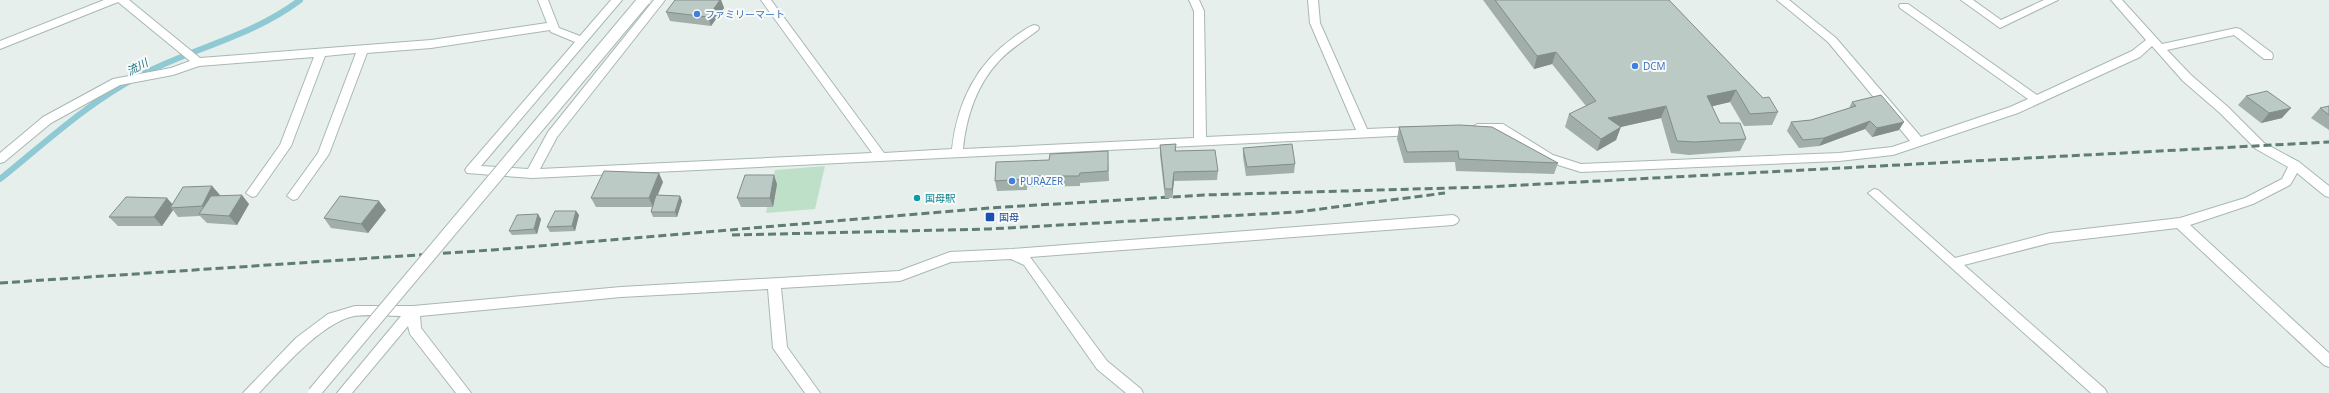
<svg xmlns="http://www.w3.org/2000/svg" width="2329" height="393" viewBox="0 0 2329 393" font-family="'Open Sans','Noto Sans JP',sans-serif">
  <rect width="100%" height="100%" fill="#e6efeb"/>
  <path fill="#bfe0c8" d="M 825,166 L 815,209 L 766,213 L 775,170 Z"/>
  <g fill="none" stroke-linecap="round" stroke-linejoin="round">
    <path stroke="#8ec9d4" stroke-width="6" d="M 0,179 C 45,143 87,103 139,76 C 192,48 251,37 300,0"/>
    <g stroke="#a8b8b2" stroke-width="2">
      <path id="minor" d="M 104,0 L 129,0 L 200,58 L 431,40 L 547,23 L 538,0 L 548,0 L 559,28 L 580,36 L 611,0 L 622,0 L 481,166 L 528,169 L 548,132 L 654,0 L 665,0 L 557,137 L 540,169 L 872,153 L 761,0 L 771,0 L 884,153 L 952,149 C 957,104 976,64 1013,38 C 1020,33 1027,27 1034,25 L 1038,26 L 1039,28 L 1038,30 C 1025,40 1010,49 999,61 C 977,84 966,117 963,149 L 1194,138 L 1194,11 L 1189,0 L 1199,0 L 1204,11 L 1206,137 L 1356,130 L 1310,23 L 1308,0 L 1318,0 L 1320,23 L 1367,129 L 1414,127 L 1420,131 L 1414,135 L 532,178 L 467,173 L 465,170 L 467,167 L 575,42 L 551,32 L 550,30 L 431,48 L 367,53 L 329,154 L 297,199 L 293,200 L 287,196 L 318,153 L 356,53 L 325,56 L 291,146 L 256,196 L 252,197 L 246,193 L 280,145 L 314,57 L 199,66 L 173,75 L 120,85 L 51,123 L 4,162 L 0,163 L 0,153 L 43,117 L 113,79 L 171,68 L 190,61 L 118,2 L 0,49 L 0,41 Z
        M 1777,0 L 1789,0 L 1836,38 L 1921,137 L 2010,107 L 2028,99 L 1900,8 L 1899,6 L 1900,4 L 1908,4 L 2037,95 L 2132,51 L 2146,40 L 2111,0 L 2122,0 L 2162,44 L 2236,28 L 2240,29 L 2272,53 L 2273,56 L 2272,59 L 2264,59 L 2234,35 L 2167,50 L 2191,75 L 2228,107 L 2264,143 L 2299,162 L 2329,186 L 2329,197 L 2325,196 L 2297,173 L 2290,185 L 2253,204 L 2190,225 L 2329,353 L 2329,367 L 2324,365 L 2177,228 L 2050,243 L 1964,265 L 2105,389 L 2107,393 L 2091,393 L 1868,193 L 1874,189 L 1878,190 L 1955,258 L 2050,233 L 2180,218 L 2245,198 L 2282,179 L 2288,167 L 2256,149 L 2220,113 L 2183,81 L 2152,46 L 2140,57 L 2018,113 L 1893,155 L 1839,161 L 1581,172 L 1545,161 L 1497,131 L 1477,132 L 1471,128 L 1477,124 L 1503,124 L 1553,155 L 1581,164 L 1839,153 L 1892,147 L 1910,141 L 1828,42 Z
        M 1961,0 L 1973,0 L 2001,20 L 2044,0 L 2058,0 L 2000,28 Z
        M 1453,215 L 1457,217 L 1459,220 L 1457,223 L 1453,225 L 1030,257 L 1107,361 L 1141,389 L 1143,393 L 1126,393 L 1097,369 L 1024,265 L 1011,259 L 951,262 L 900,281 L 781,288 L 787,347 L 820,393 L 805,393 L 773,348 L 768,289 L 621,297 L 420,316 L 421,328 L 471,393 L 456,393 L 410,334 L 408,326 L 352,393 L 337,393 L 401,316 C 386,316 369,314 354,316 C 321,323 282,369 259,393 L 243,393 L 296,338 L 328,314 L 355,306 L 413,306 L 621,287 L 899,271 L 950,252 L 1012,249 Z"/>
    </g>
    <use href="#minor" fill="#fff" fill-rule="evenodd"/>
    <path stroke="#5f7d75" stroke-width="3" stroke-dasharray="8 4" stroke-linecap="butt" d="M 732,235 L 989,229 L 1297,212 L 1445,193
      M 0,283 L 492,250 L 989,208 L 1204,195 L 1486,187 L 2329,142"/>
    <g stroke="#a8b8b2" stroke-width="14" stroke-linecap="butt">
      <path id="minor-bridge" d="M 314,393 L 644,0"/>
    </g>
    <use href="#minor-bridge" stroke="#fff" stroke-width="12"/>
  </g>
  <path fill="#a1aea9" d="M 675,0 L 721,0 L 724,8 L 711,26 L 670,21 L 666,12 Z
    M 1483,0 L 1669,0 L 1763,98 L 1778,112 L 1772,125 L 1744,126 L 1730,102 L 1712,106 L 1720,123 L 1746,139 L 1740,151 L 1689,155 L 1671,153 L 1661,118 L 1620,127 L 1616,140 L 1597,151 L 1565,127 L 1569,114 L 1586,106 L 1552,64 L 1534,69 Z
    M 2246,96 L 2282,118 L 2261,123 L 2238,105 Z
    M 1852,102 L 1899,130 L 1872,137 L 1865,129 L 1819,146 L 1799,148 L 1787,131 L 1791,122 L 1811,120 L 1849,108 Z
    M 2329,106 L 2329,130 L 2311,118 L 2320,108 Z
    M 1399,127 L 1558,163 L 1554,174 L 1456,171 L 1455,162 L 1404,163 L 1397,139 Z
    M 1176,144 L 1176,151 L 1218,171 L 1217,180 L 1174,181 L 1172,198 L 1165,198 L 1160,155 L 1160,145 Z
    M 1243,148 L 1295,164 L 1294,173 L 1246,176 L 1243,157 Z
    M 1108,151 L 1109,181 L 1080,183 L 1080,186 L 1027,187 L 1027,190 L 997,191 L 995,181 L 1049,160 Z
    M 663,182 L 657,195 L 680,196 L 682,201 L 677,217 L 653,217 L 651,212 L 652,207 L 596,207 L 591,198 Z
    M 777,184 L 773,207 L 741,207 L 737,198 Z
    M 212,186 L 220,196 L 249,204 L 237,225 L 207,223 L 200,216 L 178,217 L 173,210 L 162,226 L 118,226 L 109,217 L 172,205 Z
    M 386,210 L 368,233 L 331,228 L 324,218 Z
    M 576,211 L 579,215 L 575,231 L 550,232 L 547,227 Z
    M 541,219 L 537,234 L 512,235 L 509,231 Z"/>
  <path fill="#838d89" d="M 720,0 L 721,0 L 724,8 L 711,26 L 708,17 Z
    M 1556,52 L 1552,64 L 1534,69 L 1537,56 Z
    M 1736,90 L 1730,102 L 1701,109 L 1707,96 Z
    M 1666,106 L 1661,118 L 1603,131 L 1608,118 Z
    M 2291,108 L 2282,118 L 2261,123 L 2269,113 Z
    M 1870,121 L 1865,129 L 1819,146 L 1824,138 Z
    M 1904,122 L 1899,130 L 1872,137 L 1877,128 Z
    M 1621,127 L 1616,140 L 1597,151 L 1601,139 Z
    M 1174,172 L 1174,181 L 1172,198 L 1172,189 Z
    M 659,173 L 663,182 L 653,207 L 649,198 Z
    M 774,175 L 777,184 L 773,207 L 770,198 Z
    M 212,186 L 220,195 L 209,215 L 202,206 Z
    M 242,195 L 249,204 L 237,225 L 229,216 Z
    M 680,196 L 682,201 L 677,217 L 675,212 Z
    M 167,198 L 175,207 L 170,208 L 173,210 L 162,226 L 154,217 Z
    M 379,201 L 386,210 L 368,233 L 361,224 Z
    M 576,211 L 579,215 L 575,231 L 572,226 Z
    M 538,214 L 541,219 L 537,234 L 534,229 Z"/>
  <path fill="#bbcac4" stroke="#838d89" d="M 675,0 L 720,0 L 708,17 L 666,12 Z
    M 1495,0 L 1669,0 L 1763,98 L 1769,97 L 1778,112 L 1750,114 L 1736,90 L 1707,96 L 1720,123 L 1740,123 L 1746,139 L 1695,142 L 1677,141 L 1666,106 L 1608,118 L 1621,127 L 1601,139 L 1569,114 L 1596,101 L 1556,52 L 1537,56 Z
    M 2267,91 L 2291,108 L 2269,113 L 2246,96 Z
    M 1881,95 L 1904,122 L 1877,128 L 1870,121 L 1824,138 L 1803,140 L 1791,122 L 1811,120 L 1856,106 L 1852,102 Z
    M 2329,106 L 2329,115 L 2320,108 Z
    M 1460,125 L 1492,127 L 1558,163 L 1459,159 L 1458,151 L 1407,152 L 1399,127 Z
    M 1176,144 L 1175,151 L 1215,150 L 1218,171 L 1174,172 L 1172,189 L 1165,189 L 1160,145 Z
    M 1292,144 L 1295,164 L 1247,167 L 1243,148 Z
    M 1108,151 L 1108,171 L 1080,173 L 1079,176 L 1026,176 L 1026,179 L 995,181 L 996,162 L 1049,160 L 1050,154 Z
    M 604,171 L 659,173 L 649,198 L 591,198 Z
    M 745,175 L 774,175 L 770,198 L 737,198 Z
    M 212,186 L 202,206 L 170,208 L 183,187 Z
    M 242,195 L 229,216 L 199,214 L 211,196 Z
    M 656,195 L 680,196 L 675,212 L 651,212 Z
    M 340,196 L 379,201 L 361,224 L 324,218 Z
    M 126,197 L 167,198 L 154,217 L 109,217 Z
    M 555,211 L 576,211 L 572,226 L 547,227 Z
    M 538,214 L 534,229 L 509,231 L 517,215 Z"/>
  <g fill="#3f7fe0" stroke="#f7fbf9" stroke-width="1.5">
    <circle cx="697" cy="14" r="4"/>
    <circle cx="1635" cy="66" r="4"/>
    <circle cx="1012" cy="181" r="4"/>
  </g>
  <circle fill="#0f9aa8" stroke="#f7fbf9" stroke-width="1.5" cx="917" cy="198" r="4"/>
  <rect fill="#1a4fb4" stroke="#f7fbf9" stroke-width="1.5" x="985" y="212" width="10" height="10" rx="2"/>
  <g text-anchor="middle" stroke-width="4" stroke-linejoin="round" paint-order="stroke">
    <g font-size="10" fill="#366cbe" stroke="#f7fbf9" text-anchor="start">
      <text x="705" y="18">ファミリーマート</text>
      <text x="1643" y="70">DCM</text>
      <text x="1020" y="185">PURAZER</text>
    </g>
    <g font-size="10" fill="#0d838f" stroke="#f7fbf9" text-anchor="start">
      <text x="925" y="202">国母駅</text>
    </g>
    <g font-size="10" fill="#164399" stroke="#f7fbf9" text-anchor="start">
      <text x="999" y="221">国母</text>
    </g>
    <g font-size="11" font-style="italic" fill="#1c6f80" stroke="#f7fbf9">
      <text transform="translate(137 67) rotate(-28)" y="4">流川</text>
    </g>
  </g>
</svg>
